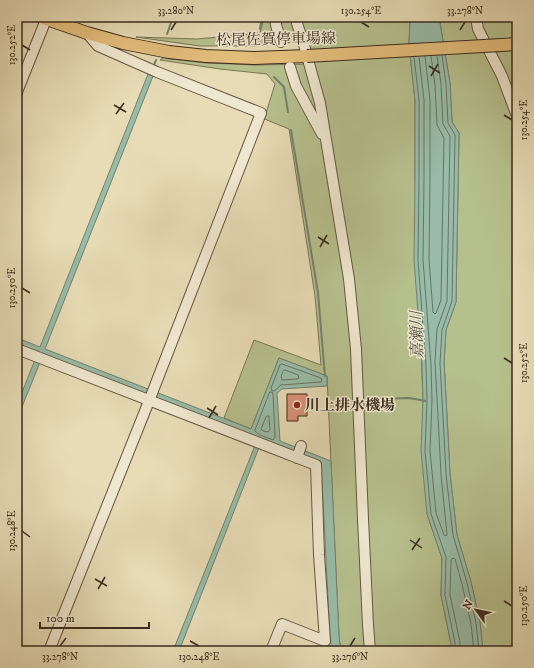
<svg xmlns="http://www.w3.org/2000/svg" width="534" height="668" viewBox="0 0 534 668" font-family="'IM FELL DW Pica','Noto Serif JP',serif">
  <rect width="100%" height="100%" fill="#e7dcb6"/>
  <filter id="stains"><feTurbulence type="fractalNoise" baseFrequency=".005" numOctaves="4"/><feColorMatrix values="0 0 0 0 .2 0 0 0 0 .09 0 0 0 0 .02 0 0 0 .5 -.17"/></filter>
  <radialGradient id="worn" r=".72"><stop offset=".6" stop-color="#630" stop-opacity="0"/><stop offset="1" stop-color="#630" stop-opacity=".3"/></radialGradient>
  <path fill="#b6c08d" stroke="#787555" d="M 264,17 L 410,17 L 409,45 L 415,100 L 415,178 L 427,514 L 442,558 L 441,595 L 451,644 L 451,651 L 341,651 L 339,637 L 327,376 L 279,358 L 251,429 L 224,418 L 254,340 L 321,365 L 315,296 L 289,129 L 262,118 L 266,113 L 275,84 L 267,74 L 220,69 L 160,60 L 163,58 L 206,63 L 255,65 L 313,64 L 307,41 L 254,46 L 200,46 L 136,37 L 197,39 L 260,33 Z
    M 439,17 L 517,17 L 517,35 L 516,36 L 517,41 L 517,651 L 483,651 L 480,622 L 471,582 L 457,535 L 450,474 L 448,435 L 444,362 L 446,330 L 456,302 L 459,133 L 452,122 L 450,83 Z"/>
  <path fill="#98bca8" stroke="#728270" d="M 410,17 L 439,17 L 450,83 L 452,122 L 459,133 L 456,302 L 446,330 L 444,362 L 448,435 L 450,474 L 457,535 L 471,582 L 480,622 L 483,651 L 451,651 L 451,644 L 441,595 L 442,558 L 427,514 L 421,451 L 423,400 L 422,366 L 414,260 L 415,178 L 415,100 L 409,45 Z
    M 148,74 L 153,76 L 45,349 L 251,429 L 279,358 L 327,376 L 327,386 L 282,389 L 277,393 L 280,441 L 331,461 L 339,637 L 341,651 L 332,651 L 330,637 L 321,463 L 262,440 L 179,651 L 173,651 L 258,438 L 43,355 L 17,419 L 17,405 L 38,352 L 17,344 L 17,338 L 40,347 Z"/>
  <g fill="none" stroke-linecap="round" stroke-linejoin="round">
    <path stroke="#697362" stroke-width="1" d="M 442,55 L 446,84 L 448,123 L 455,135 L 452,301 L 442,330 L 440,363 L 444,435 L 446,474 L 453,535 L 467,583 L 476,623 L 479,651
      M 425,56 L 430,100 L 430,178 L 429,260 L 433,312 L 435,314 L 436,313 L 441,300 L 444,138 L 437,125 L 435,85 L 431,56
      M 414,57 L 419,100 L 419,178 L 418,260 L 426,366 L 427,400 L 425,451 L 431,514 L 446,557 L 445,595 L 455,643 L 455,651
      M 419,57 L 424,100 L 424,178 L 423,260 L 431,365 L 432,400 L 430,451 L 436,513 L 444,535 L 446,536 L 447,534 L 441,475 L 439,435 L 435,362 L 437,329 L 447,301 L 450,136 L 443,124 L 441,84 L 437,56
      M 282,364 L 321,378 L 322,381 L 321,382 L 281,385 L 274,391 L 272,391 L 271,388 L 280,365 Z
      M 285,370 L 298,375 L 299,378 L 297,379 L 282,380 L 281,377 L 283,371 Z
      M 270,392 L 272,392 L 273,394 L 275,437 L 273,440 C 267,437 259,436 255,431 Z
      M 267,416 L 269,416 L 269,418 L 270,430 L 268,432 L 263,431 L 261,429 L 266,417 Z
      M 460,651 L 460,642 L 450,595 L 451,560 L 453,558 L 455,559 L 462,584 L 471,624 L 474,651"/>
    <path stroke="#728270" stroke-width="2" d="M 260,29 L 262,17
      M 167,34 L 173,17
      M 154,65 L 156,60
      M 274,77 L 284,87 L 288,112
      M 291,130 L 318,293 L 325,376
      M 377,399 L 409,398 L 426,401"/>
  </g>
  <path fill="#da9376" stroke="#3a2a1d" d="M 287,394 L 307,394 L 307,416 L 298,416 L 298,421 L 287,421 Z"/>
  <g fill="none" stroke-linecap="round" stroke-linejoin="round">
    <g stroke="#655643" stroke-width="12">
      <path id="minor" d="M 275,17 L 276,25 L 281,42
        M 295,17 L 304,45 L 320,103 L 349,279 L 356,349 L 363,519 L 368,625 L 370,651
        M 476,17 L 478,29 L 502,76 L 517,116
        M 290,67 L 296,86 L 322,134
        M 17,92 L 47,17
        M 17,349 L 316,465 L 319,555 L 325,641 L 282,624 L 271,651
        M 297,458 L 301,446
        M 49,651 L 149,401 L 261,113 L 157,72 L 98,46 L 87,33"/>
    </g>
    <g stroke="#3a2a1d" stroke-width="14">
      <path id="major" d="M 41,17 L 87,33 L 123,43 L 169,52 L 206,56 L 254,58 L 307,56"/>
    </g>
    <use href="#minor" stroke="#efe8d0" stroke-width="10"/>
    <use href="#major" stroke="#e4be7b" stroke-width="12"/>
    <g stroke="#3a2a1d" stroke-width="14" stroke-linecap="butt">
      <path id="major-bridge" d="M 307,56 L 517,44"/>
    </g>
    <use href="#major-bridge" stroke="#e4be7b" stroke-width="12"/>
  </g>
  <path fill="none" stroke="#3a2a1d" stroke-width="1.5" d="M 361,22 L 369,27M 171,30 L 176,22M 460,30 L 465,22M 22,45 L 30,50M 429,66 L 440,73M 431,76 L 438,64M 114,105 L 126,112M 116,114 L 124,103M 504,115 L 512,120M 318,237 L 329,244M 320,247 L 327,235M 22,288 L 30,293M 504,358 L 512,363M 207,408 L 218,415M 209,418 L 216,406M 22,531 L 30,537M 410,540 L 422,548M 412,550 L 420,538M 95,579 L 107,586M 98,589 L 105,577M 504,601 L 512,606M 190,641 L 199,646M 60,646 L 66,638M 350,646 L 355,638"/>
  <circle fill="#8f2418" stroke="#efe8d0" stroke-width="1.5" cx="297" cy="405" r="4"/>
  <g text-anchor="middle" stroke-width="3" stroke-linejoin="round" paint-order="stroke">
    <g font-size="15" fill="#3a2a1d" stroke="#efe8d0">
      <text transform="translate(276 39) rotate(-1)" y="5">松尾佐賀停車場線</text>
    </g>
    <g font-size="15" font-weight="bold" fill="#3a2a1d" stroke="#efe8d0" text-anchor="start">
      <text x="305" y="410">川上排水機場</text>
    </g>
    <g font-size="16" font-style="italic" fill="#524e40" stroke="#efe8d0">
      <text transform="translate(416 335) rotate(-91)" y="6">嘉瀬川</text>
    </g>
  </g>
  <rect width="534" height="668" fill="none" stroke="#e7dcb6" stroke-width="44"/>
  <g transform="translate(476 610) rotate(303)" stroke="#efe8d0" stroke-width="3" paint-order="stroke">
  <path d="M0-3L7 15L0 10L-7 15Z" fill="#3a2a1d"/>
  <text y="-6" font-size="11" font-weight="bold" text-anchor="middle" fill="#3a2a1d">N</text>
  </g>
  <path d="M40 622v6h109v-6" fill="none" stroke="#3a2a1d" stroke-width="2"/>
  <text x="46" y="622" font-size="12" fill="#3a2a1d" stroke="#efe8d0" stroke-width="3" paint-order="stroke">100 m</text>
  <rect x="22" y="22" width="490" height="624" fill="none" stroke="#3a2a1d" stroke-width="1.5"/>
  <g font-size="10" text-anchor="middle" fill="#3a2a1d">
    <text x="176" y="14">33.280°N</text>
    <text x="361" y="14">130.254°E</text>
    <text x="465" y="14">33.278°N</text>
    <text transform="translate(11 45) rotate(-90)" y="4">130.252°E</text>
    <text transform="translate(523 120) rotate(-90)" y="4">130.254°E</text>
    <text transform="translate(11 288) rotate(-90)" y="4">130.250°E</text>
    <text transform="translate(523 363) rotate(-90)" y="4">130.252°E</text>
    <text transform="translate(11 531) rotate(-90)" y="4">130.248°E</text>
    <text transform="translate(523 606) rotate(-90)" y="4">130.250°E</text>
    <text x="60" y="660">33.278°N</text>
    <text x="199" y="660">130.248°E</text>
    <text x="350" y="660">33.276°N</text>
  </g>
  <rect width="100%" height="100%" filter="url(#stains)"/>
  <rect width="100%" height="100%" fill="url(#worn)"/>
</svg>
